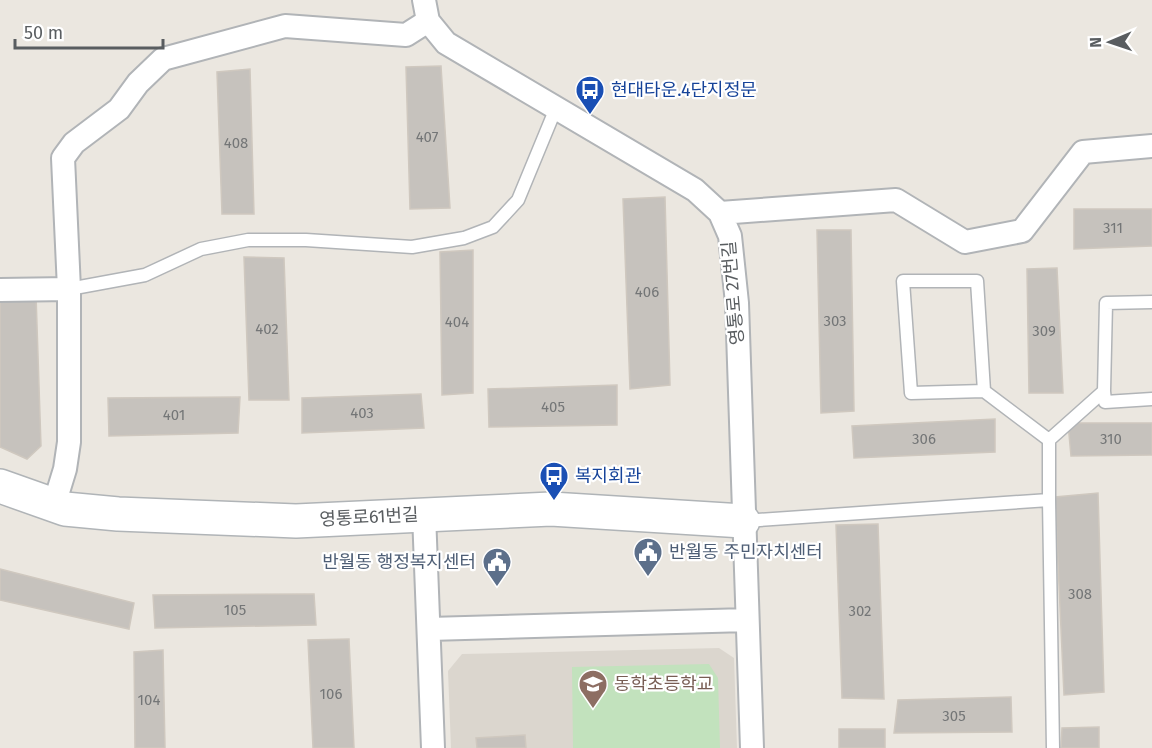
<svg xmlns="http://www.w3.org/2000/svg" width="1152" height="748" viewBox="0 0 1152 748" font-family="'Fira Sans','Noto Sans KR',sans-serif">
  <rect width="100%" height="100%" fill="#ebe7e0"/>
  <path fill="#dbd6ce" d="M 719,648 L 734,658 L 737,748 L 451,748 L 448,671 L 462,654 Z"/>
  <path fill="#c2e2bd" d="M 709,664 L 718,678 L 720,748 L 573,748 L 572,667 Z"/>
  <path fill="#c6c2bd" stroke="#cfc8bf" stroke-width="1.5" d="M 441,66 L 450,208 L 410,209 L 406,67 Z
    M 250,69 L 254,214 L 222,214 L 217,72 Z
    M 665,197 L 670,385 L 630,389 L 623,199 Z
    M 1074,209 L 1152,209 L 1152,246 L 1074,249 Z
    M 817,230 L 851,230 L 854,411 L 821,413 Z
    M 473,250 L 473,393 L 442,395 L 440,252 Z
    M 244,257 L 284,258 L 289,400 L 249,400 Z
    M 1057,268 L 1063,393 L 1029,393 L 1027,269 Z
    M 36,295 L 41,446 L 27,459 L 0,447 L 0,296 Z
    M 617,385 L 617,425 L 489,427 L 488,389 Z
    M 421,394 L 424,428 L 302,433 L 302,398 Z
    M 240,397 L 238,433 L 109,436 L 108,398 Z
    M 995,419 L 995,452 L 854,458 L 852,426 Z
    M 1068,423 L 1152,423 L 1152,455 L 1071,456 Z
    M 1098,493 L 1104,692 L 1064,695 L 1055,497 Z
    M 878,524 L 884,699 L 842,698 L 836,525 Z
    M 0,569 L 134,603 L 129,629 L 0,600 Z
    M 314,594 L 316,625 L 155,628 L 153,595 Z
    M 349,639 L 354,748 L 313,748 L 308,640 Z
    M 163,650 L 165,748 L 135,748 L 134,652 Z
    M 1011,697 L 1012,732 L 894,733 L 898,700 Z
    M 1099,727 L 1099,748 L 1061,748 L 1062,728 Z
    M 839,729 L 885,729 L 885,748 L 839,748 Z
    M 525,735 L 526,748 L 477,748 L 476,738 Z"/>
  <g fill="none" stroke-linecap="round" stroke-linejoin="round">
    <g stroke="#b1b4b7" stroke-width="15">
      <path id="lane" d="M 69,289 L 145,275 L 201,249 L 248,240 L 306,240 L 412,247 L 464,238 L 493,227 L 518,200 L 556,108
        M 1152,302 L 1106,303 L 1104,391 L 1105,402 L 1152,399
        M 984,391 L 977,281 L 903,281 L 911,393 L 984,391 L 1049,440
        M 1049,500 L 1049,440 L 1104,391
        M 744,521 L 1049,500 L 1053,748"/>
    </g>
    <g stroke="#b1b4b7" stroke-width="26">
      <path id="street" d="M 424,0 L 428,21 L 446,43 L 695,190 L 720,213 L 730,236 L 737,303 L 752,748
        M 720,213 L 896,200 L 965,242 L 1022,231 L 1083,152 L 1152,146
        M 0,290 L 69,289
        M 54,505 L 65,469 L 69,442 L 69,289 L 63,158 L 74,143 L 119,109 L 138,83 L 163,59 L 285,26 L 406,35 L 428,21
        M 424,514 L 433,748
        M 429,629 L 747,620"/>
    </g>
    <g stroke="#b0b4b7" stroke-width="36">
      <path id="secondary" d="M 0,486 L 65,509 L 118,514 L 296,521 L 551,509 L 743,521"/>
    </g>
    <use href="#lane" stroke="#fff" stroke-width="12"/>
    <use href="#street" stroke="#fff" stroke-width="22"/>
    <use href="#secondary" stroke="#fff" stroke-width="33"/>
  </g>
  <defs>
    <g id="bus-pin" transform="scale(1.5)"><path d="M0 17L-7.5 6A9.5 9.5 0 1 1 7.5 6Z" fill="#1a4fb4" stroke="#fff"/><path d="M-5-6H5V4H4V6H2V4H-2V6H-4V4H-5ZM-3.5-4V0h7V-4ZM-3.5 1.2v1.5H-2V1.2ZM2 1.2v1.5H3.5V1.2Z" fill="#fff"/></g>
    <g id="civic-pin" transform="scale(1.5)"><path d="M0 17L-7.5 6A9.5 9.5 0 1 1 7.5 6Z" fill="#5c6f8a" stroke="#fff"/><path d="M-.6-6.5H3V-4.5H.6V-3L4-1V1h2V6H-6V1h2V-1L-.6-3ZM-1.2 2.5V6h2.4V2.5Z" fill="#fff"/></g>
    <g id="school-pin" transform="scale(1.5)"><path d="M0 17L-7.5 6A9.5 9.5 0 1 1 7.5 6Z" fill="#8d6e63" stroke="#fff"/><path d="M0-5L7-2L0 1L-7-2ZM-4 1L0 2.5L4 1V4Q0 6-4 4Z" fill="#fff"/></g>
  </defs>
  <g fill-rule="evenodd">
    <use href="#bus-pin" x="590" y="90"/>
    <use href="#bus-pin" x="554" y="476"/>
    <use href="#civic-pin" x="648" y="552"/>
    <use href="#civic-pin" x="497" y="562"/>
    <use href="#school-pin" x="593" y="684"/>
  </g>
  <g text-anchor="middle" stroke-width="4.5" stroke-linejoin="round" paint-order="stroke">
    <g font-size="15" fill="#747677">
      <text x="427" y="142">407</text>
      <text x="236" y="148">408</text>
      <text x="1113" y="233">311</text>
      <text x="647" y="297">406</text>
      <text x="835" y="326">303</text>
      <text x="457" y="327">404</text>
      <text x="267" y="334">402</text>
      <text x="1044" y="336">309</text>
      <text x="553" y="412">405</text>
      <text x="362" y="418">403</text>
      <text x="174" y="420">401</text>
      <text x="924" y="444">306</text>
      <text x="1111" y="444">310</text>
      <text x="1080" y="599">308</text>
      <text x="235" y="615">105</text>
      <text x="860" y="616">302</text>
      <text x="331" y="699">106</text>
      <text x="149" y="705">104</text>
      <text x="954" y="721">305</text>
    </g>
    <g font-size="18" fill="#164399" stroke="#fff" text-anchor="start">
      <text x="611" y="96">현대타운.4단지정문</text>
      <text x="575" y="482">복지회관</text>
    </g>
    <g font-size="18" fill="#595d60" stroke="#fff">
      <text transform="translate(733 293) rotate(-95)" y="6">영통로 27번길</text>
      <text transform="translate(369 517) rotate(-3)" y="6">영통로61번길</text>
    </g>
    <g font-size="18" fill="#4e5e75" stroke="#fff" text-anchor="start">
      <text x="669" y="558">반월동 주민자치센터</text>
      <text x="476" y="568" text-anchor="end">반월동 행정복지센터</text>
    </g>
    <g font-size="18" fill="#785e54" stroke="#fff" text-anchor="start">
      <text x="614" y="690">동학초등학교</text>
    </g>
  </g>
  <g transform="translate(1110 42) rotate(268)" stroke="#ffffff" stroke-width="4.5" paint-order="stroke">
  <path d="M0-4.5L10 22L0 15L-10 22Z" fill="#595d60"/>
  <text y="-9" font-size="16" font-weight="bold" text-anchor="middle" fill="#595d60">N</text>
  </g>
  <path d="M15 39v9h148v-9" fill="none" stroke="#595d60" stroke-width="3"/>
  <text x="24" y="39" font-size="18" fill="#595d60" stroke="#ffffff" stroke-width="4.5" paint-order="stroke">50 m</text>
</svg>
